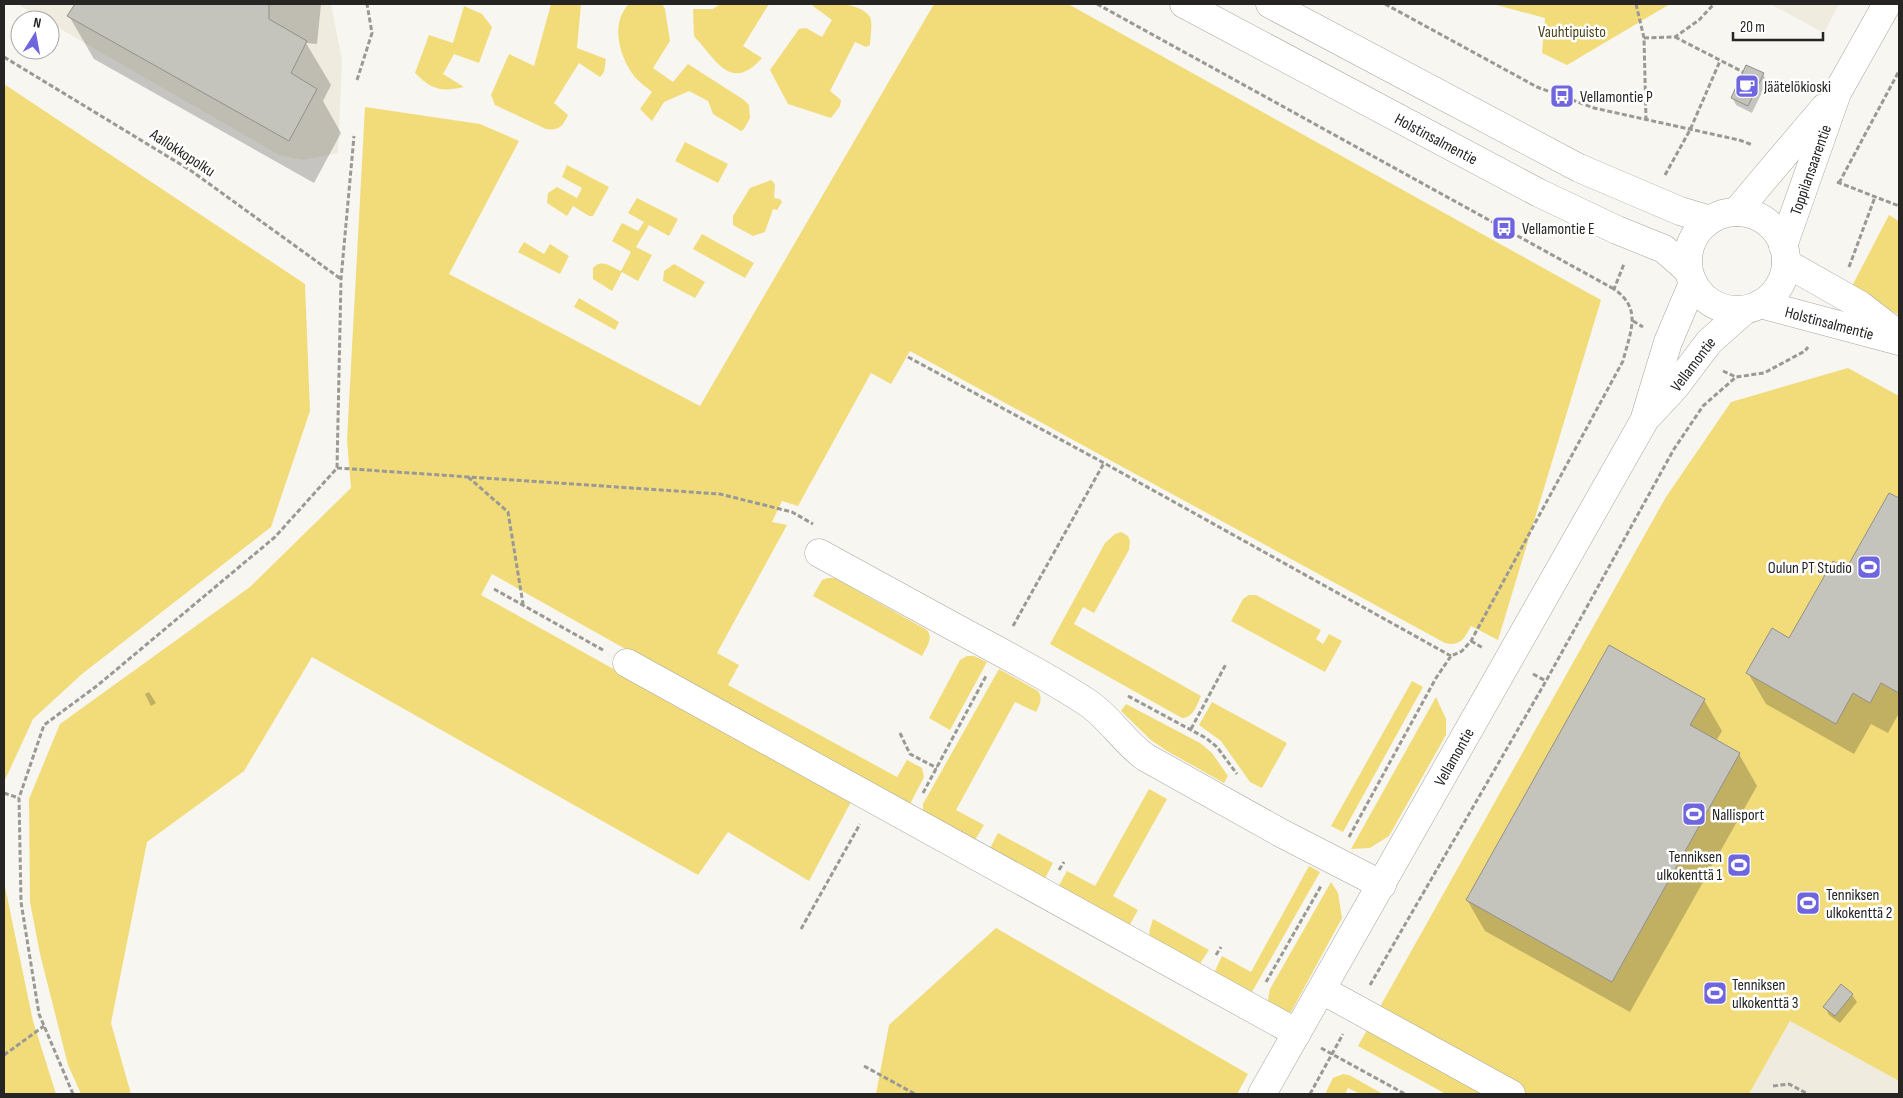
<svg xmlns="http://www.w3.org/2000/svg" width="1903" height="1098" viewBox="0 0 1903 1098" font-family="'Sofia Sans Condensed',sans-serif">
  <rect width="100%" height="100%" fill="#f7f6f0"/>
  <path fill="#efecdf" d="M 17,4 L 331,4 L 342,60 L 338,153 L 303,160 L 279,155 L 50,23 L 50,20 L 45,20 Z
    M 1770,4 L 1839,4 L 1824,33 Z
    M 1790,1021 L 1899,1081 L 1899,1094 L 1749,1094 Z"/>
  <path fill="#f2dc7a" d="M 551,4 L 581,4 L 577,48 L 606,59 L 604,72 L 600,77 L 579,63 L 554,103 L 568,115 C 563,126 559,131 546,129 L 495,105 L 491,95 L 509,54 L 534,66 Z
    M 629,4 L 662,4 L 665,9 L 670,41 L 653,68 L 673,82 L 688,64 L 744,100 L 749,105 L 750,118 L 744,129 L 741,131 L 713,114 L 708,101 L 689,91 L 664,102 L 652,121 L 640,109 L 652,92 C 646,87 639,82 634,76 C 619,56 610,23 629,4 Z
    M 720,4 L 769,4 L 743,46 L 762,58 C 731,93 716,60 694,36 L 693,9 L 713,9 Z
    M 813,4 C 829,4 859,1 870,17 C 873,24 870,38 870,45 L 866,47 L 855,42 L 830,91 L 841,100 L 840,106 L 831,118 L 788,104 L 770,70 L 799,29 L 806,28 L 822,37 L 832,20 L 813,6 Z
    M 934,4 L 1068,4 L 1601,300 L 1498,640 L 1471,626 C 1465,638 1460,647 1445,643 L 910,351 L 891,384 L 871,373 L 798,506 L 782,501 L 772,522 L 787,525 L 717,653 L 739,665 L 728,685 L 897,777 L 907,760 L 922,768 L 924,777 L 910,804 L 686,683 L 492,574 L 481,595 L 851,802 L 809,881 L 728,832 L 698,875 L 312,657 L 244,771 L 147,842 L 111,1023 L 131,1094 L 81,1094 L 68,1065 L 40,954 L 30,902 L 29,799 L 60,724 L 250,587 L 351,488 L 347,440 L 365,107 L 480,124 L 519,141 L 449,274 L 700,406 Z
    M 1493,4 L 1670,4 L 1567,65 L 1542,53 L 1545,18 Z
    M 464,6 L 482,14 L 492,27 L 479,63 L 454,54 L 443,74 L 464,87 C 441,92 432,90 415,73 L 429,35 L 453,43 Z
    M 4,84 L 305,284 L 310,411 L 271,527 L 82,674 L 33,719 L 5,780 L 4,814 Z
    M 685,142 L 728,164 L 718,183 L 675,161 Z
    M 567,165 L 609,187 L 593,216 L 589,216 L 573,206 L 567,216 L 547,203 L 548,193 L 557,187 L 577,198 L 582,188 L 562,177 Z
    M 771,180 L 775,184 L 774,198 L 780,199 L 782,202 L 777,210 L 773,209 L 765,232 L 753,236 L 733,225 L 733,216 L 750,188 Z
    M 637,198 L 678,219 L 669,236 L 649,225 L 636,247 L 652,255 L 638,281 L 622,272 L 612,291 L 593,279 L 593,268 C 602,258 611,267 621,271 L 631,252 L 612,241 L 622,223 L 638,231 L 644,222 L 628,213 Z
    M 1889,215 L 1899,221 L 1899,315 L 1851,288 Z
    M 702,234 L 754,263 L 745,278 L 693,249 Z
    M 524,242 L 544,254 L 550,244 L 569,256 L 560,274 L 518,252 Z
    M 674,264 L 705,282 L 695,298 L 663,281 L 664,271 Z
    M 579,298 L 619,322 L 615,330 L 574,307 Z
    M 1848,368 L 1899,396 L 1899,1081 L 1790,1021 L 1749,1094 L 1446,1094 L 1358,1046 L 1666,497 L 1731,402 Z
    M 1121,532 L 1128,536 L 1130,541 L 1129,550 L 1094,613 L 1083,607 L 1074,624 L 1201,696 C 1197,705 1193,718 1182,718 L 1050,644 L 1105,543 L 1115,534 Z
    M 828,578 L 835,578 L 927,630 C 934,639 926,647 922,656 L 813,596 L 822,580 Z
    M 1249,595 L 1256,595 L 1321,630 L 1316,639 L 1323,644 L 1329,634 L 1342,641 L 1325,672 L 1231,621 L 1243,599 Z
    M 967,656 L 974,656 L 987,662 L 950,730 L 929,718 L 960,660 Z
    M 999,669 L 1038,691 C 1043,699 1040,704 1036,712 L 1015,702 L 956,810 L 984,825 L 975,840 L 923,815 L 923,804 Z
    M 1412,681 L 1423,687 L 1343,832 L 1331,826 Z
    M 1436,697 L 1446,719 L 1446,735 L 1389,836 L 1370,848 L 1351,849 Z
    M 1212,702 L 1287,743 L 1262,788 L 1250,782 L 1221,741 L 1199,725 Z
    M 1126,704 L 1200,743 L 1212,753 L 1228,776 L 1224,783 L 1167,751 L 1151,740 L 1121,711 Z
    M 1149,789 L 1167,799 L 1113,896 L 1138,910 L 1128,928 L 1057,889 L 1067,871 L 1095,886 Z
    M 998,833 L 1053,863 L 1043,882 L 988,852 Z
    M 1309,866 L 1320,872 L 1252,992 L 1249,994 L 1214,973 L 1222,956 L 1251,972 Z
    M 4,882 L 33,1021 L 56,1094 L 4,1094 Z
    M 1331,882 L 1338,893 L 1342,918 L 1291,1012 L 1288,1014 L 1267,1004 L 1270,989 Z
    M 1153,919 L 1209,950 L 1199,965 L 1152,941 L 1149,932 Z
    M 996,928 L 1248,1074 L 1237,1094 L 876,1094 L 889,1025 Z
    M 1343,1074 L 1349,1075 L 1383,1094 L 1360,1094 L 1348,1088 L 1345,1094 L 1325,1094 L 1333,1078 Z"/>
  <path fill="#0003" d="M 76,4 L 234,4 L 238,6 L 238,4 L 321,4 L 317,44 L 306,43 L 331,85 L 323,101 L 341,133 L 314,183 L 94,59 L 69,16 Z
    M 1763,74 L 1767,82 L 1752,113 L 1736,105 L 1732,97 Z
    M 1890,494 L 1899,500 L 1899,713 L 1888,733 L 1871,724 L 1854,754 L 1766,704 L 1748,673 L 1790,640 L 1847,571 Z
    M 149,692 L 156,703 L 151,706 L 145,694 Z
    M 1704,700 L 1722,731 L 1716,741 L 1739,754 L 1757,786 L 1630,1012 L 1485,931 L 1467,900 Z
    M 1852,995 L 1857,1002 L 1840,1023 L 1829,1015 L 1825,1007 Z"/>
  <path fill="#c4c3bc" stroke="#92908b" d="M 75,4 L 269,4 L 269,19 L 307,41 L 291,73 L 317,89 L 289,141 L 67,16 Z
    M 1746,65 L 1764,73 L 1748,106 L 1731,98 Z
    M 1889,493 L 1899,498 L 1899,693 L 1881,683 L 1870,703 L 1853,693 L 1836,724 L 1746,673 L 1772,628 L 1789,638 L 1833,561 L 1846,569 Z
    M 1609,645 L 1705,699 L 1690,725 L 1740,753 L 1612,982 L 1466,900 Z
    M 1841,984 L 1853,994 L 1835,1016 L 1823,1007 Z"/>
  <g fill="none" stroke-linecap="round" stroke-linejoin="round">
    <g stroke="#a6a59f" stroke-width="29">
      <g id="minor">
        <path id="s1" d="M 1184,4 L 1539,193 L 1617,230 L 1664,249 L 1688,270"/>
        <path d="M 1270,4 L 1579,168 L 1680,211 L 1710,220"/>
        <path d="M 1736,212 L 1824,108"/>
        <circle cx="1737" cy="261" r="49"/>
        <path id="s2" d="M 1783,246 L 1837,93 L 1887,4"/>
        <path d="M 1786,263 L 1860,305 L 1899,335"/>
        <path id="s3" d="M 1760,304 L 1899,341"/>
        <path id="s4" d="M 1650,414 L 1675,387 L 1709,342 L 1745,310"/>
        <path d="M 819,553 C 865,578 910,603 956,628 C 1000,652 1046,675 1088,703 C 1110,718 1124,742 1145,757 L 1281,833 L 1382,885"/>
        <path d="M 627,663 L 1297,1033"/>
        <path d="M 1322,990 L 1511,1094"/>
        <path id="s5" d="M 1262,1094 L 1644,421 L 1668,342 L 1693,283"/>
      </g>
    </g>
    <path stroke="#9a9995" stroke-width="3" stroke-dasharray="5 2.5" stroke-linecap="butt" d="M 1097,4 L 1614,289
      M 1385,4 L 1537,87 L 1594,108 L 1739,140 L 1753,145
      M 1636,4 L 1644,38 L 1646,119
      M 1675,37 L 1743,72
      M 1644,38 L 1675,37 L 1699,20 L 1714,4
      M 4,57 L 190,170 L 341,279
      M 357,80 L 372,33 L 367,4
      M 1665,175 L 1690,130 L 1720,61
      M 1837,182 L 1899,206
      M 1839,183 L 1899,71
      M 1849,267 L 1875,197
      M 1633,321 L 1643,327
      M 908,357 L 1104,463 L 1451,656
      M 1723,371 L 1736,377
      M 337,468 L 720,494 L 792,512 L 813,524
      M 468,477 L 508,512 L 523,604
      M 494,589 L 603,650
      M 1013,626 L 1104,463
      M 1471,641 L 1483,648
      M 1533,674 L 1546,681
      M 1128,696 L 1206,738 L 1217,747 L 1237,774
      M 1191,729 L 1226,664
      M 900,733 L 910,754 L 937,768
      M 4,793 L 19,798
      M 923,793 L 986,676
      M 1349,837 L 1436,678 L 1451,656 L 1462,651 L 1471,641 L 1623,361 C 1630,332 1643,309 1614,289 L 1624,264
      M 1059,870 L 1064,862
      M 801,929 L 860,824
      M 1216,955 L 1221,947
      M 1266,982 L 1321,886
      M 1370,985 L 1546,681 L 1674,449 L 1703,406 L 1736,377 L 1764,373 L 1805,351 L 1808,347
      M 1321,1048 L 1405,1094
      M 4,1055 L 44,1026
      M 864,1066 L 915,1094
      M 1773,1086 L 1789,1084 L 1808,1094
      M 73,1094 L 39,1014 L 21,902 L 19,798 L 44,725 L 98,685 L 275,537 L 337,468 L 341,279 L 354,136
      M 1310,1094 L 1343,1034"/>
    <use href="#minor" stroke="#fff" stroke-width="28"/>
  </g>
  <defs>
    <g id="cafe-square" transform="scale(1.25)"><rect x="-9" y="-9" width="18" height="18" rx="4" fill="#6e65df" stroke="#fff"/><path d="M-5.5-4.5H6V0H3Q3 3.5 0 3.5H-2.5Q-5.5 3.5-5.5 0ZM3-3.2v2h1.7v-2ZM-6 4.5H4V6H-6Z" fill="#fff"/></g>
    <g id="bus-square" transform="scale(1.25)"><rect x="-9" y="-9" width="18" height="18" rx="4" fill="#6e65df" stroke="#fff"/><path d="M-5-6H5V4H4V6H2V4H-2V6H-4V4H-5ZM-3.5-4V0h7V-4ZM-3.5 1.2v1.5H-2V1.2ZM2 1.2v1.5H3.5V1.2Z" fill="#fff"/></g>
    <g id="stadium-square" transform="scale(1.25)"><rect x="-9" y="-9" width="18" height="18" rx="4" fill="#6e65df" stroke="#fff"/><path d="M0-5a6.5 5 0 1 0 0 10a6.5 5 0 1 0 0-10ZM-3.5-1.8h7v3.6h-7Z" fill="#fff"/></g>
  </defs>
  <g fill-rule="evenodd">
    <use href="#cafe-square" x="1747" y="86"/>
    <use href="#bus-square" x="1562" y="96"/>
    <use href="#bus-square" x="1504" y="228"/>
    <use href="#stadium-square" x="1869" y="567"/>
    <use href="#stadium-square" x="1694" y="814"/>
    <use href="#stadium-square" x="1739" y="865"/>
    <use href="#stadium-square" x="1808" y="903"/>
    <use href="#stadium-square" x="1715" y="993"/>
  </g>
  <g text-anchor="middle" stroke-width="5" stroke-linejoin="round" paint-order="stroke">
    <g font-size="16" fill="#4f461d" stroke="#fff">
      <text x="1572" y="37">Vauhtipuisto</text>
    </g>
    <g font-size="16" fill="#262523" stroke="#fff" text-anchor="start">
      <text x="1764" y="92">Jäätelökioski</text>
      <text x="1580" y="102">Vellamontie P</text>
      <text x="1522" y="234">Vellamontie E</text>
      <text x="1852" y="573" text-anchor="end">Oulun PT Studio</text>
      <text x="1712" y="820">Nallisport</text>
      <text x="1722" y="862" text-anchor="end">Tenniksen<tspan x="1722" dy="18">ulkokenttä 1</tspan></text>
      <text x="1826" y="900">Tenniksen<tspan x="1826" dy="18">ulkokenttä 2</tspan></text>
      <text x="1732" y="990">Tenniksen<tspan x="1732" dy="18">ulkokenttä 3</tspan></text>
    </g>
    <g font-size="16" fill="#262523" stroke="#fff">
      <text dy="6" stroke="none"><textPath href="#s1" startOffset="286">Holstinsalmentie</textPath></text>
      <text transform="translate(183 152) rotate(33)" y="6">Aallokkopolku</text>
      <text dy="6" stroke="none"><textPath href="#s2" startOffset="81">Toppilansaarentie</textPath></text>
      <text dy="6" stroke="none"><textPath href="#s3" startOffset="72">Holstinsalmentie</textPath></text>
      <text dy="6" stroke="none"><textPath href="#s4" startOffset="66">Vellamontie</textPath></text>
      <text dy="6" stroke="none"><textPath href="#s5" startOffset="388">Vellamontie</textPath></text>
    </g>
  </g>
  <rect width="1903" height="1098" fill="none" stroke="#262523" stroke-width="10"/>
  <g transform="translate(35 35) rotate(11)"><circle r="24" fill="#ffffff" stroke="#a8a8a7"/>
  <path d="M0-4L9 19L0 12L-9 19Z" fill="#6e65df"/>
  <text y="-8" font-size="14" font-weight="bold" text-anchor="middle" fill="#262523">N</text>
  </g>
  <path d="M1733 32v8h90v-8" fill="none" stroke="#262523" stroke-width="2.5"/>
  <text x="1740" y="32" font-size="15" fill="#262523" stroke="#ffffff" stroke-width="4" paint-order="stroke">20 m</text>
</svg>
